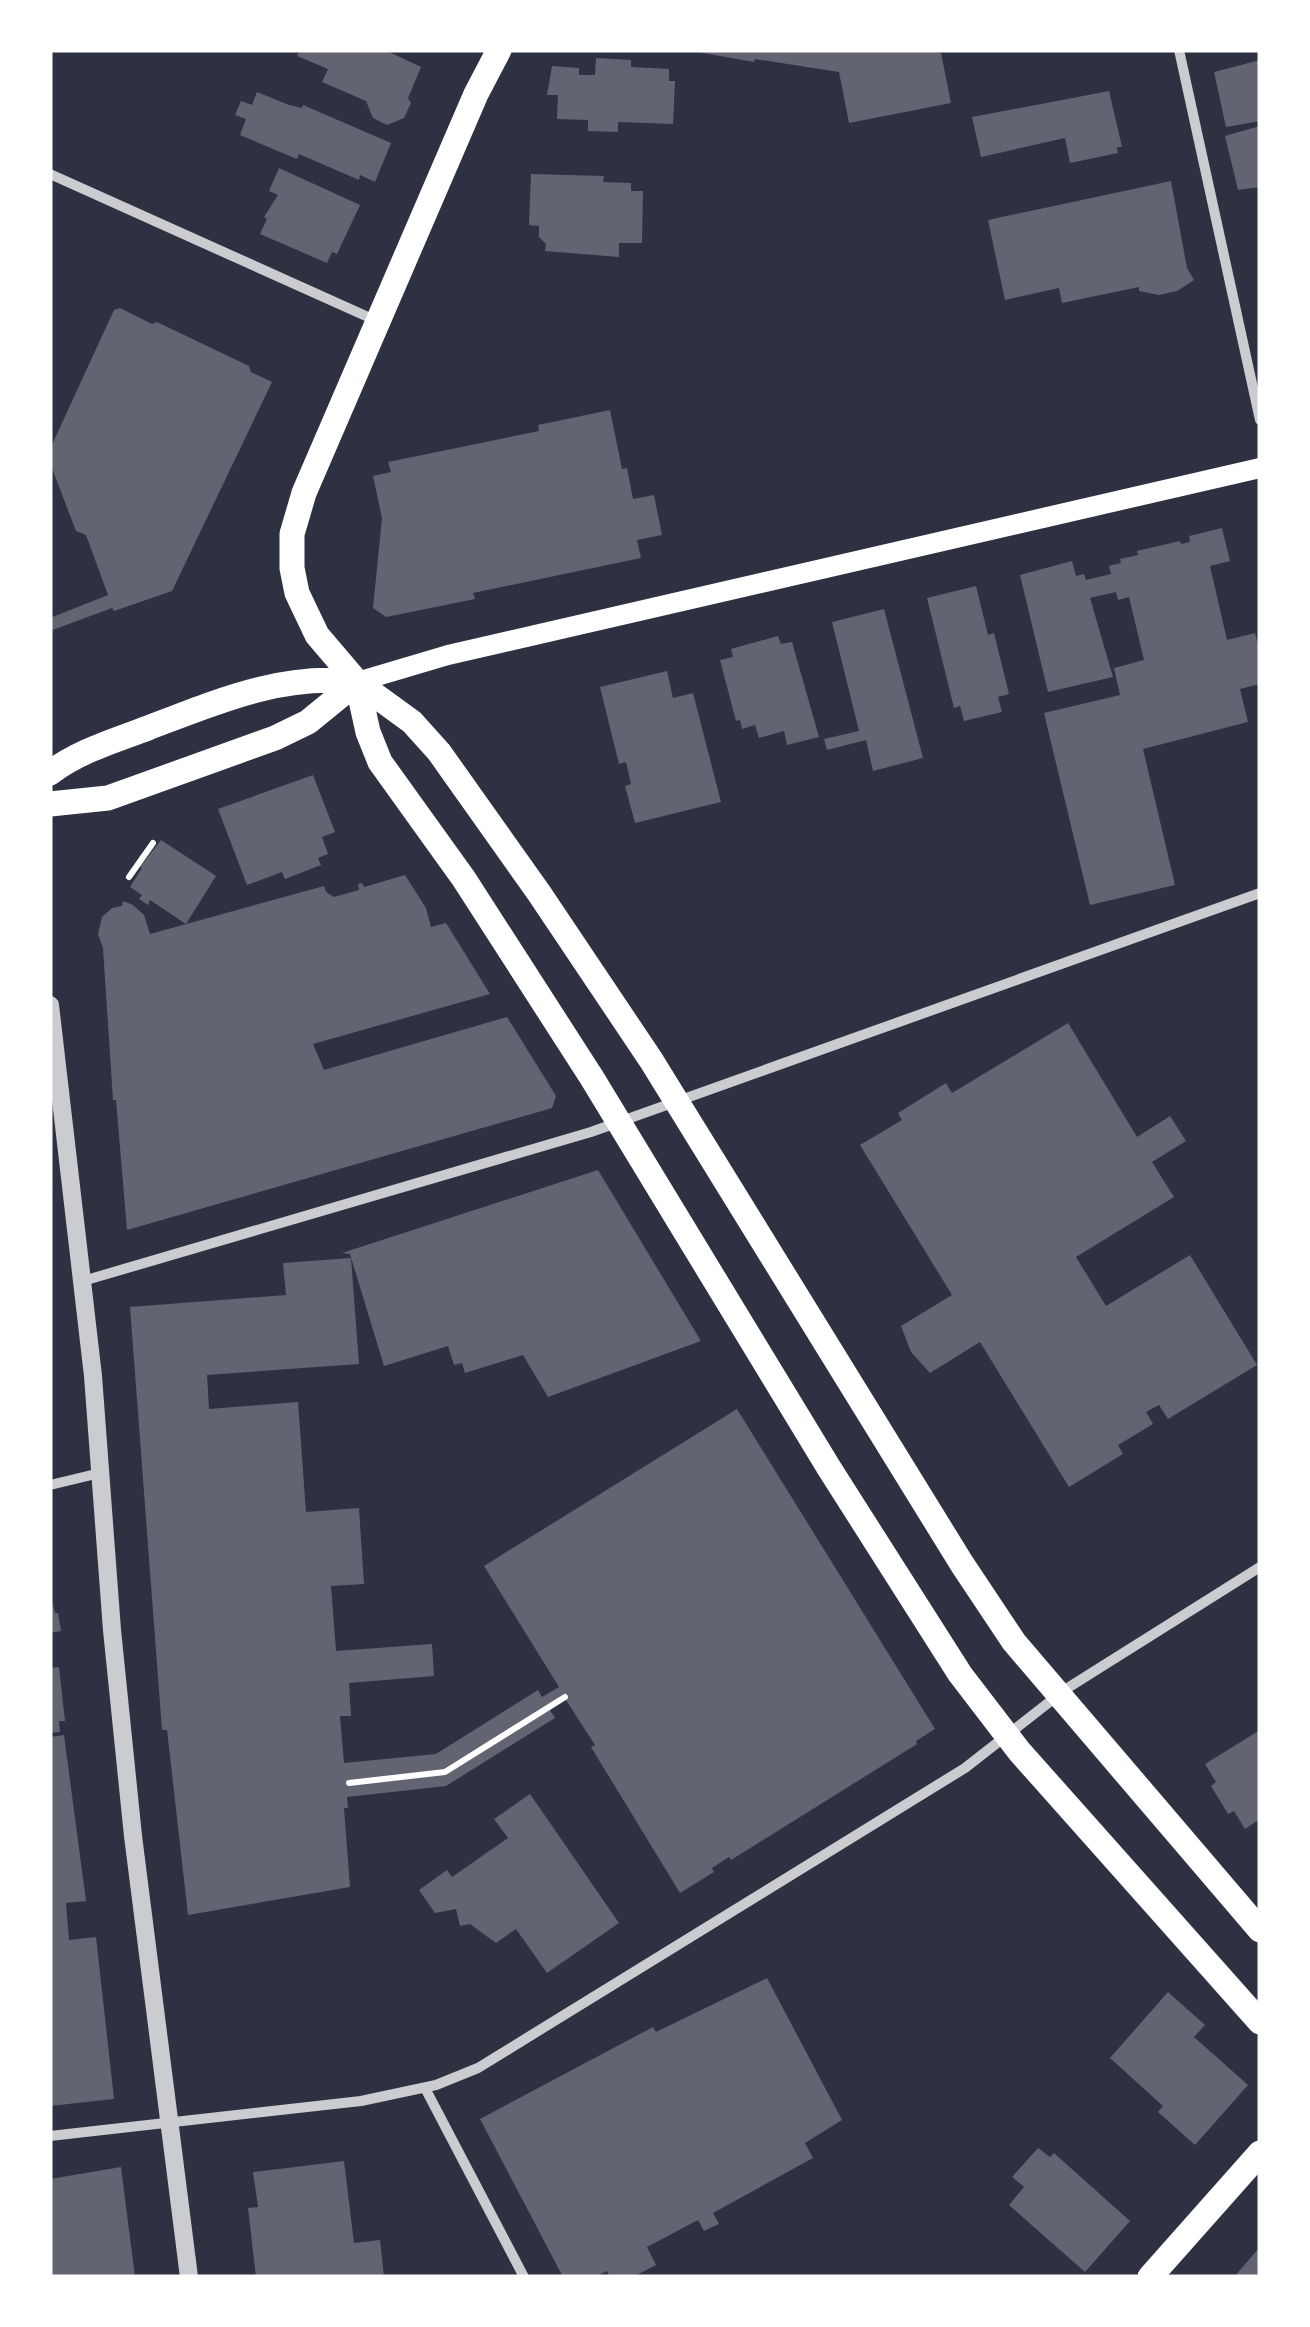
<svg xmlns="http://www.w3.org/2000/svg" width="1310" height="2327" viewBox="0 0 1310 2327" font-family="Inter,sans-serif">
  <rect width="100%" height="100%" fill="#2d3142"/>
  <path fill="#626471" d="M 300,50 L 385,50 L 421,67 L 408,98 L 411,103 L 404,118 L 387,125 L 373,118 L 366,101 L 322,82 L 328,69 L 297,56 Z
    M 686,50 L 922,50 L 941,53 L 951,103 L 849,123 L 839,72 L 755,59 L 754,62 Z
    M 596,58 L 631,60 L 631,67 L 669,69 L 669,81 L 675,81 L 673,124 L 618,122 L 618,132 L 588,131 L 588,120 L 557,119 L 558,95 L 547,95 L 552,66 L 579,68 L 579,75 L 595,75 Z
    M 1260,60 L 1260,121 L 1226,127 L 1214,72 Z
    M 1109,91 L 1122,147 L 1117,147 L 1118,153 L 1070,163 L 1065,138 L 981,157 L 972,117 Z
    M 257,92 L 289,105 L 302,108 L 303,105 L 391,143 L 375,182 L 360,175 L 359,180 L 299,154 L 297,159 L 240,135 L 246,119 L 235,115 L 241,101 L 252,105 Z
    M 1260,126 L 1260,187 L 1238,190 L 1225,136 Z
    M 279,168 L 360,205 L 337,254 L 332,252 L 327,263 L 260,234 L 267,219 L 264,217 L 278,195 L 269,191 Z
    M 531,174 L 604,176 L 603,182 L 631,183 L 631,191 L 643,191 L 642,243 L 619,243 L 619,257 L 545,251 L 546,244 L 539,237 L 539,226 L 529,225 Z
    M 1171,181 L 1187,268 L 1194,280 L 1177,291 L 1159,295 L 1139,291 L 1139,287 L 1062,303 L 1059,288 L 1005,300 L 988,220 Z
    M 120,308 L 152,324 L 157,322 L 249,366 L 251,372 L 272,382 L 172,591 L 114,611 L 112,608 L 50,631 L 50,618 L 108,595 L 86,535 L 76,531 L 50,463 L 50,449 L 114,310 Z
    M 610,410 L 622,469 L 627,468 L 633,499 L 654,495 L 662,535 L 637,540 L 641,558 L 473,593 L 475,599 L 386,617 L 373,608 L 382,518 L 373,476 L 391,472 L 388,462 L 539,431 L 538,425 Z
    M 1222,528 L 1230,561 L 1210,566 L 1227,640 L 1255,633 L 1260,652 L 1260,684 L 1240,689 L 1248,722 L 1143,749 L 1175,885 L 1090,905 L 1044,713 L 1120,695 L 1114,668 L 1144,660 L 1129,597 L 1118,600 L 1116,592 L 1090,598 L 1113,677 L 1048,692 L 1020,575 L 1072,561 L 1076,576 L 1084,574 L 1086,580 L 1111,574 L 1109,566 L 1121,563 L 1120,559 L 1138,555 L 1137,551 L 1180,541 L 1181,544 L 1190,542 L 1189,536 Z
    M 976,586 L 988,635 L 994,633 L 1009,694 L 998,697 L 1002,712 L 964,721 L 960,706 L 954,708 L 927,598 Z
    M 884,609 L 923,758 L 873,771 L 866,740 L 827,750 L 824,739 L 859,731 L 832,622 Z
    M 778,636 L 781,644 L 792,642 L 819,737 L 787,745 L 784,731 L 759,738 L 755,725 L 742,729 L 740,720 L 736,721 L 720,660 L 733,657 L 731,649 Z
    M 667,671 L 673,698 L 693,693 L 721,802 L 635,823 L 625,786 L 631,784 L 626,762 L 619,764 L 600,687 Z
    M 313,775 L 335,832 L 322,837 L 328,854 L 318,858 L 321,865 L 285,879 L 282,872 L 247,885 L 218,809 Z
    M 161,840 L 216,876 L 186,924 L 150,900 L 148,905 L 139,899 L 142,895 L 130,887 L 142,868 L 140,867 Z
    M 405,875 L 426,908 L 431,927 L 446,923 L 490,994 L 313,1044 L 324,1070 L 507,1017 L 556,1096 L 552,1108 L 127,1230 L 116,1100 L 113,1100 L 103,948 L 98,934 L 102,917 L 112,908 L 122,906 L 123,901 L 133,905 L 144,915 L 150,934 L 324,886 L 326,892 L 334,897 L 359,890 L 358,884 L 362,883 L 364,887 Z
    M 1068,1023 L 1137,1137 L 1170,1116 L 1186,1141 L 1152,1162 L 1174,1197 L 1076,1257 L 1106,1306 L 1190,1255 L 1257,1365 L 1168,1419 L 1159,1405 L 1146,1412 L 1153,1424 L 1118,1445 L 1123,1454 L 1069,1487 L 980,1342 L 930,1373 L 911,1352 L 901,1326 L 952,1295 L 860,1145 L 902,1120 L 898,1113 L 946,1083 L 952,1093 Z
    M 598,1170 L 701,1341 L 548,1397 L 523,1355 L 465,1373 L 462,1363 L 454,1365 L 448,1346 L 384,1366 L 350,1254 L 342,1253 Z
    M 351,1258 L 359,1364 L 207,1375 L 209,1409 L 298,1402 L 306,1512 L 359,1508 L 364,1584 L 331,1586 L 336,1651 L 432,1644 L 434,1676 L 349,1683 L 351,1716 L 340,1716 L 344,1763 L 436,1754 L 538,1690 L 542,1697 L 559,1687 L 484,1566 L 737,1409 L 935,1729 L 916,1741 L 917,1744 L 731,1860 L 729,1857 L 712,1868 L 714,1872 L 680,1893 L 591,1747 L 595,1745 L 566,1700 L 550,1710 L 555,1718 L 446,1786 L 347,1797 L 348,1808 L 344,1808 L 350,1887 L 188,1915 L 167,1730 L 162,1730 L 130,1307 L 286,1295 L 283,1263 Z
    M 50,1593 L 55,1613 L 58,1613 L 61,1631 L 50,1633 Z
    M 59,1667 L 65,1721 L 59,1721 L 60,1732 L 50,1733 L 50,1668 Z
    M 1260,1730 L 1260,1819 L 1245,1829 L 1234,1811 L 1228,1814 L 1211,1786 L 1216,1782 L 1205,1764 Z
    M 64,1735 L 86,1901 L 66,1903 L 69,1940 L 96,1937 L 114,2099 L 50,2106 L 50,1737 Z
    M 530,1794 L 619,1923 L 547,1973 L 516,1929 L 496,1943 L 470,1924 L 460,1926 L 456,1909 L 435,1913 L 419,1890 L 447,1870 L 452,1877 L 508,1838 L 494,1819 Z
    M 767,1978 L 842,2120 L 805,2143 L 813,2158 L 713,2213 L 719,2224 L 704,2231 L 698,2220 L 647,2247 L 656,2265 L 633,2277 L 610,2277 L 607,2271 L 595,2277 L 563,2277 L 480,2119 L 653,2027 L 656,2032 Z
    M 1168,1992 L 1205,2025 L 1194,2037 L 1248,2085 L 1195,2145 L 1158,2112 L 1163,2106 L 1110,2058 Z
    M 1038,2148 L 1050,2157 L 1054,2153 L 1130,2221 L 1085,2272 L 1009,2205 L 1024,2187 L 1012,2177 Z
    M 344,2161 L 354,2243 L 380,2240 L 384,2277 L 256,2277 L 248,2208 L 258,2207 L 253,2172 Z
    M 121,2167 L 135,2277 L 50,2277 L 50,2179 Z
    M 1260,2247 L 1260,2277 L 1234,2277 Z"/>
  <g fill="none" stroke-linecap="round" stroke-linejoin="round">
    <path stroke="#fff" stroke-width="6" d="M 129,877 L 153,843
      M 349,1783 L 445,1772 L 565,1697"/>
    <path stroke="#caccd0" stroke-width="10" d="M 1179,50 L 1260,420
      M 50,174 L 377,321
      M 83,1281 L 591,1132 L 1260,893
      M 50,1485 L 100,1473
      M 425,2088 L 524,2277
      M 50,2136 L 361,2101 L 436,2085 L 478,2068 L 965,1768 L 1066,1689 L 1260,1567"/>
    <path stroke="#caccd0" stroke-width="18" d="M 50,1005 L 93,1376 L 112,1630 L 133,1836 L 189,2277"/>
    <path stroke="#fff" stroke-width="20" d="M 357,682 L 448,655 L 1260,468"/>
    <path stroke="#fff" stroke-width="25" d="M 499,50 L 476,94 L 304,493 L 292,534 L 292,568 L 297,593 L 317,635 L 357,682 L 412,722 L 439,752 L 539,893 L 651,1060 L 962,1564 L 1014,1642 L 1260,1930
      M 357,682 L 368,732 L 380,762 L 464,879 L 592,1078 L 829,1468 L 960,1674 L 1019,1751 L 1260,2022
      M 50,773 C 79,751 114,741 148,728 C 216,702 282,673 357,682
      M 50,804 L 108,798 L 275,738 L 308,722 L 357,682
      M 1150,2277 L 1260,2153"/>
  </g>
  <rect width="1310" height="2327" fill="none" stroke="#ffffff" stroke-width="105"/>
</svg>
